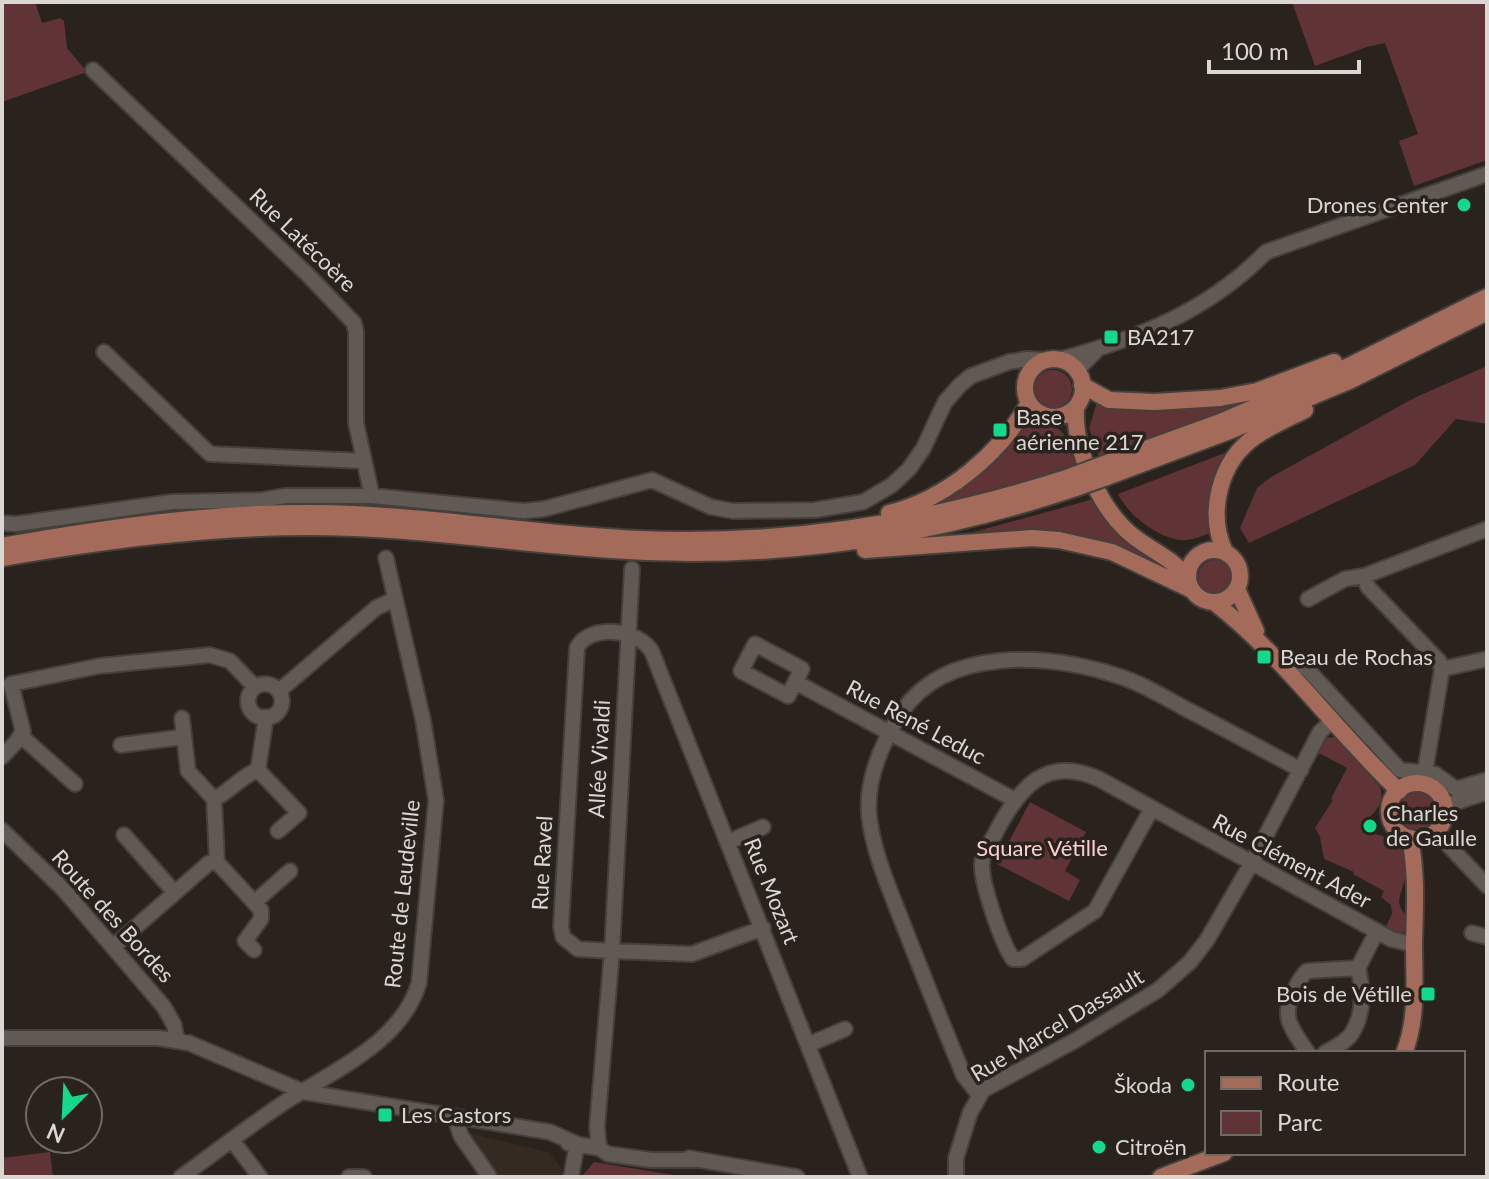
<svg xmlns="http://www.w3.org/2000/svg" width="1489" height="1179" viewBox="0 0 1489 1179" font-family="Lato,sans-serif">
  <rect width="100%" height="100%" fill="#29221d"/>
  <path fill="#352a22" d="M 469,1133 L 548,1152 L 562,1169 L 561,1177 L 493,1177 L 469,1140 Z"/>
  <path fill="#603336" d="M 2,2 L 35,2 L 42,23 L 60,18 L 64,21 L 67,48 L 87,72 L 2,102 Z
    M 1292,2 L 1487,2 L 1487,160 L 1414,186 L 1399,141 L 1418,134 L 1385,43 L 1367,47 L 1315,66 Z
    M 1487,366 L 1487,424 L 1456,419 L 1415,465 L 1249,543 L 1240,528 L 1257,488 L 1271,477 L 1416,397 Z
    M1034 389a19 19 0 1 1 38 0a19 19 0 1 1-38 0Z
    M 1097,402 C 1144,416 1197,408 1245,403 L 1100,459 L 1089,428 Z
    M 1029,415 L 1044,423 L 1052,423 L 1063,433 L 1082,466 L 934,505 L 958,489 Z
    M 1235,449 C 1220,481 1206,496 1212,532 C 1203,536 1191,541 1180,540 C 1157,537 1128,515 1118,494 Z
    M 1090,500 L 1094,500 L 1172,566 L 1174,575 L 1107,541 L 1031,530 L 974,532 Z
    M1198 577a17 17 0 1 1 34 0a17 17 0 1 1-34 0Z
    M 1335,737 L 1380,787 C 1385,802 1375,814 1363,823 L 1366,831 L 1391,839 L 1404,852 C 1405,860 1406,869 1405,878 C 1403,893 1393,901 1405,914 L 1405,931 L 1401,934 L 1385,928 L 1392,914 L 1391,905 L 1381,897 L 1384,891 L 1353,874 L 1354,872 L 1324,859 L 1320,837 L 1315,828 L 1333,800 L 1331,799 L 1347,768 L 1317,752 L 1325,738 Z
    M1399 810a20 20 0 1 1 40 0a20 20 0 1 1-40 0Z
    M 1030,802 L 1086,832 L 1065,871 L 1080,880 L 1069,901 L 997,864 Z
    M 50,1152 L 53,1177 L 2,1177 L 2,1158 Z
    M 594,1162 L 686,1177 L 581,1177 Z"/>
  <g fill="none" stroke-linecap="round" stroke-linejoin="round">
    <g stroke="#45403c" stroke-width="18">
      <path id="minor" d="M 93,70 L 308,275 L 354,323 L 356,332 L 356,423 L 372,496
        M 104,352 L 210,454 L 363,461
        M 1058,360 C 1137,339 1207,312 1266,252 L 1487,174
        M 1076,371 L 1096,351
        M 2,523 L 16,524 L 172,502 L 262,500 L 285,496 L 372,496 L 524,511 L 544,509 L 652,480 L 711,507 L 733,511 L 815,510 L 863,502 L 892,485 L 909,469 L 923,449 L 945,402 L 960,385 L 971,376 L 1009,362 L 1027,359 L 1047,360
        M 632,569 L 612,951 L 692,954 L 763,928
        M 1308,599 L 1345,579 L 1364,576
        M 755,644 L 802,669 L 788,696 L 741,671 Z
        M 1285,669 L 1296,663 L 1307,669 L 1400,770 L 1435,774 L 1456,789 L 1487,780
        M 1442,669 L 1487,659
        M 797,683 L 1015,800
        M248 701a17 17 0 1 1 34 0a17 17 0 1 1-34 0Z
        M 279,691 L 376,608 L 395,599
        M 182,718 L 188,771 L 214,799
        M 21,736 L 75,784
        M 121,745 L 183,737
        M 2,757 L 17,741 L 23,731 L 11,684 L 99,666 L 210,655 L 230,661 L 255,687
        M 258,770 L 299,813 L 278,831
        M 1423,784 L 1442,669 L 1439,661 L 1368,587 L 1364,576 L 1487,529
        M 1445,806 L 1487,792
        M 1151,810 L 1095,911 L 1022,959 L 1013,959 C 1002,944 981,883 982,864 C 982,853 992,841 997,830 C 1020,787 1046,755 1099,779 L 1391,939 L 1414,945
        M 2,830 L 63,889 L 164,1007 L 174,1025 L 177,1041
        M 1436,832 L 1487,886
        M 124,835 L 175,893
        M 728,842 L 763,827
        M 217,862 L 261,910 L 261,919 L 245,941 L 254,950
        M 256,901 L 290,871
        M 1472,933 L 1487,937
        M 114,946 L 209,863 L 217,862 L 214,799 C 230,792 242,775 258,770 L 266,717
        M 2,1038 L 158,1038 L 189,1043 L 304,1092 L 550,1132 L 577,1144
        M 810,1044 L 845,1029
        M 1308,1053 C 1294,1032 1280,1018 1293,993 C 1297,985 1300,977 1307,971 L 1358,968
        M 1325,1053 C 1333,1048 1347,1042 1352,1033 C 1364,1014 1363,989 1358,968 L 1377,931
        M 979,1095 L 964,1076 C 943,1026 923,975 903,924 C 890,890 873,853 869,815 C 866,779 882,743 901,713 C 946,645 1050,654 1118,676 C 1141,683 1162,696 1184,708 C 1223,728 1262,749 1301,770
        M 455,1118 L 461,1136 L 489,1176
        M 232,1140 L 260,1177
        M 568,1143 L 599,1148 L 608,1154 L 651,1160 L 697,1160
        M 599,1148 L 597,1127 L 612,951 L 578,949 L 563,937 L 561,927 L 577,648 C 589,623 640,629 652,652 L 860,1177
        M 689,1158 L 797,1177
        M 181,1177 C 216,1152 250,1125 285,1102 C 334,1070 401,1043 419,983 L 436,800 L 423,720 L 386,558
        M 349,1177 L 364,1177
        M 571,1177 L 577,1144
        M 956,1177 L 956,1158 L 970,1113 L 983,1090 L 1076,1040 L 1158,990 L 1190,962 L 1207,940 L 1251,864 L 1320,732 L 1333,720"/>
    </g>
    <g stroke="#45403c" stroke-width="20">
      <path id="major" d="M1025 388a29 29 0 1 1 58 0a29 29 0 1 1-58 0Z
        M 1082,385 L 1109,400 L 1155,402 L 1220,398 L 1257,391 L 1334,362
        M 1076,407 C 1073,449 1100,510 1133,536 C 1152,551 1172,558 1188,578
        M 1104,464 L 1220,422 L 1339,371 L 1487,297
        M 1107,477 L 1227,432 L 1349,381 L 1487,312
        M 889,513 C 947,499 999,454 1029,403
        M 2,546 C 103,528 206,513 309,513 C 420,513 529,534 640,539 C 786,545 931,522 1069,477
        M1188 576a26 26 0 1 1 52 0a26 26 0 1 1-52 0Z
        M 865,550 L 1032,538 L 1059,540 L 1112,552 L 1192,590
        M 1225,552 C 1207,513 1219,461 1256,436 C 1271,426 1289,418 1305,410
        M 2,558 C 104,541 205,527 309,527 C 410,527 510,543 611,550 C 769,562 926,538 1076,488
        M 1237,589 L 1256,631
        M 1215,603 C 1284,657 1335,730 1399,791
        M1389 811a28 28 0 1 1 56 0a28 28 0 1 1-56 0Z
        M 1404,1053 C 1418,1019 1414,979 1414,943 C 1415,907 1417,873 1410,838
        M 1161,1177 L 1224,1153"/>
    </g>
    <use href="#minor" stroke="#615953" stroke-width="14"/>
    <use href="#major" stroke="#a46b5a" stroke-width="16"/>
    <g stroke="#45403c" stroke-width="20" stroke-linecap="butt">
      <path id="major-bridge" d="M 1069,477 L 1104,464
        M 1076,488 L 1107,477"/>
    </g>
    <use href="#major-bridge" stroke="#a46b5a" stroke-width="16"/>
  </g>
  <g fill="#13d98a" stroke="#29221d" stroke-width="3">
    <circle cx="1464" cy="205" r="8"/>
    <rect x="1103" y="329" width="16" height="16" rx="4"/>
    <rect x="992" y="422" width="16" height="16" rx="4"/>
    <rect x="1256" y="649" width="16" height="16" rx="4"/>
    <circle cx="1370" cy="826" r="8"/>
    <rect x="1420" y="986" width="16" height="16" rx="4"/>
    <circle cx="1188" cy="1085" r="8"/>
    <rect x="377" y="1107" width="16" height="16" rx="4"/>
    <circle cx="1099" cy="1147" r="8"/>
  </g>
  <g text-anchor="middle" stroke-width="7" stroke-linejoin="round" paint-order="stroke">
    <g font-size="22" fill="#dad6d2" stroke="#29221d" text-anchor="start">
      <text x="1448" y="213" text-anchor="end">Drones Center</text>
      <text x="1127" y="345">BA217</text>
      <text x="1016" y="425">Base<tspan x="1016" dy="25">aérienne 217</tspan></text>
      <text x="1280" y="665">Beau de Rochas</text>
      <text x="1386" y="821">Charles<tspan x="1386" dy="25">de Gaulle</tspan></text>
      <text x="1412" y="1002" text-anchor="end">Bois de Vétille</text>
      <text x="1172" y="1093" text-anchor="end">Škoda</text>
      <text x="401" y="1123">Les Castors</text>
      <text x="1115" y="1155">Citroën</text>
    </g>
    <g font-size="22" fill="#dad6d2" stroke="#29221d">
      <text transform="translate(303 240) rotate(44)" y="8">Rue Latécoère</text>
      <text transform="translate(916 722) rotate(28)" y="8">Rue René Leduc</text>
      <text transform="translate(599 759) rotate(-87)" y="8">Allée Vivaldi</text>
      <text transform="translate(1292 861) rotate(28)" y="8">Rue Clément Ader</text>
      <text transform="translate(542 863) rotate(-87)" y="8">Rue Ravel</text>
      <text transform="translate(772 891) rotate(68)" y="8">Rue Mozart</text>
      <text transform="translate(402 894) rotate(-84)" y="8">Route de Leudeville</text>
      <text transform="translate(113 916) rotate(48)" y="8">Route des Bordes</text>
      <text transform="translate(1057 1025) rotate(-31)" y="8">Rue Marcel Dassault</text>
    </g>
    <g font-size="22" fill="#fdcecf" stroke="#29221d">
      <text x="1042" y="856">Square Vétille</text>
    </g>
  </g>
  <rect width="1489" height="1179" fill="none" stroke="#dad6d2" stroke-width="8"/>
  <rect x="1205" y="1051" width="260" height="104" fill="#29221d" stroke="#706a65" stroke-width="2"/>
  <rect x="1221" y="1077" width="40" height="12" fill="#a46b5a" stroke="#706a65" stroke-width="2"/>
  <text x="1277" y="1091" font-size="24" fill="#dad6d2">Route</text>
  <rect x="1221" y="1111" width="40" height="24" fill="#603336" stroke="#706a65" stroke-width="2"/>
  <text x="1277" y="1131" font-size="24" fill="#dad6d2">Parc</text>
  <g transform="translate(64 1115) rotate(204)"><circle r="38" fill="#29221d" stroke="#706a65" stroke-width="2"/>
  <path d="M0-6L14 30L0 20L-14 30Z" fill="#13d98a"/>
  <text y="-12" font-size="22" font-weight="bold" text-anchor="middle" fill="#dad6d2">N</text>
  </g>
  <path d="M1209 60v12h150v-12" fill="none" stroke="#dad6d2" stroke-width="4"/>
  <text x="1221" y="60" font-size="24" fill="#dad6d2" stroke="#29221d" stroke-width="6" paint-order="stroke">100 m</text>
</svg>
